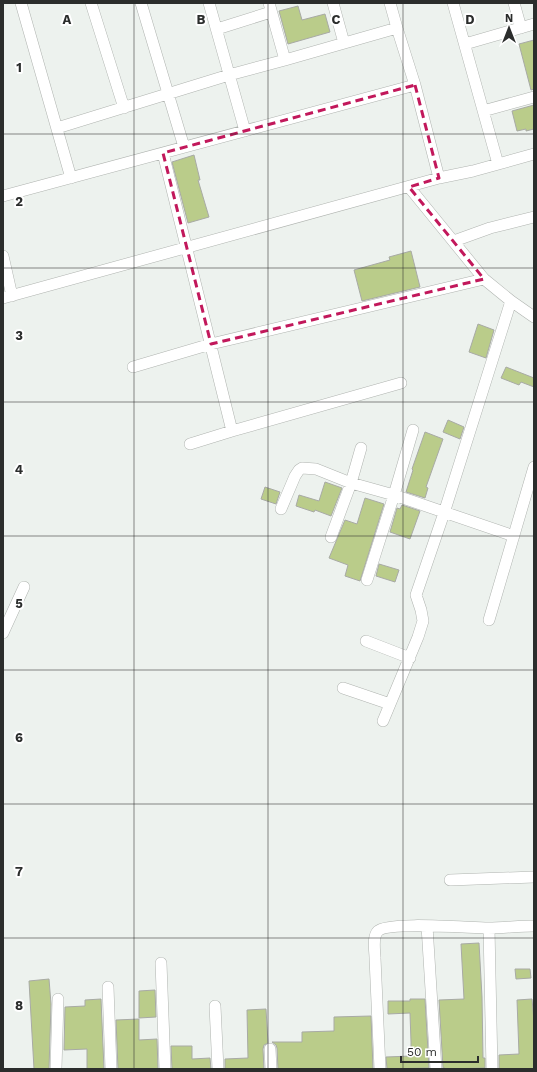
<svg xmlns="http://www.w3.org/2000/svg" width="537" height="1072" viewBox="0 0 537 1072" font-family="'Work Sans',sans-serif">
  <rect width="100%" height="100%" fill="#edf2ee"/>
  <path fill="#bacc8a" stroke="#a8aaa5" d="M 298,6 L 302,20 L 325,14 L 330,32 L 288,44 L 279,11 Z
    M 534,40 L 534,89 L 531,90 L 519,44 Z
    M 534,105 L 534,129 L 526,131 L 526,129 L 517,131 L 512,111 Z
    M 194,155 L 200,180 L 198,180 L 209,217 L 188,223 L 172,162 Z
    M 411,251 L 420,287 L 362,301 L 354,270 L 390,260 L 389,257 Z
    M 478,324 L 494,330 L 486,358 L 469,352 Z
    M 506,367 L 534,378 L 534,387 L 521,382 L 519,385 L 501,378 Z
    M 448,420 L 464,427 L 460,439 L 443,432 Z
    M 425,432 L 443,439 L 426,487 L 428,488 L 425,498 L 406,492 L 413,470 L 412,469 Z
    M 325,482 L 342,488 L 331,516 L 315,510 L 314,512 L 296,506 L 299,495 L 319,501 Z
    M 265,487 L 280,492 L 276,504 L 261,499 Z
    M 365,498 L 384,504 L 360,581 L 345,576 L 348,565 L 329,558 L 345,520 L 357,524 Z
    M 402,505 L 420,511 L 410,539 L 390,532 L 397,508 L 400,509 Z
    M 379,564 L 399,570 L 395,582 L 376,576 Z
    M 479,943 L 482,997 L 483,1058 L 485,1058 L 485,1068 L 445,1069 L 445,1068 L 443,1068 L 439,1000 L 464,999 L 461,944 Z
    M 515,969 L 530,969 L 531,978 L 516,979 Z
    M 49,979 L 51,1004 L 49,1069 L 34,1069 L 29,981 Z
    M 155,990 L 156,1017 L 139,1018 L 139,991 Z
    M 101,999 L 104,1069 L 87,1069 L 87,1049 L 64,1050 L 65,1007 L 85,1006 L 85,1000 Z
    M 410,999 L 425,999 L 429,1068 L 387,1069 L 386,1057 L 411,1056 L 411,1042 L 410,1013 L 388,1014 L 388,1001 L 410,1001 Z
    M 532,999 L 534,1021 L 534,1069 L 499,1069 L 499,1055 L 519,1054 L 517,1000 Z
    M 266,1009 L 268,1043 L 264,1045 L 263,1049 L 264,1069 L 225,1069 L 225,1059 L 248,1058 L 247,1010 Z
    M 371,1016 L 373,1069 L 278,1069 L 277,1048 L 276,1045 L 272,1042 L 302,1042 L 302,1032 L 334,1031 L 334,1017 Z
    M 139,1019 L 139,1040 L 157,1039 L 158,1069 L 118,1069 L 116,1020 Z
    M 171,1046 L 192,1046 L 192,1059 L 210,1058 L 211,1069 L 172,1069 Z"/>
  <g fill="none" stroke-linecap="round" stroke-linejoin="round">
    <g stroke="#b0b4b0" stroke-width="12">
      <path id="minor" d="M 21,3 L 71,178
        M 91,3 L 124,108
        M 141,3 L 184,147
        M 209,3 L 245,131
        M 269,3 L 285,60 L 397,28
        M 333,3 L 344,43
        M 390,3 L 397,28 L 415,85 L 439,178
        M 453,3 L 498,164
        M 514,3 L 521,28
        M 217,29 L 271,12
        M 465,44 L 534,24
        M 483,111 L 534,97
        M 57,128 L 229,75 L 285,60
        M 163,153 L 232,431
        M 409,187 L 484,279 L 511,301 L 534,317
        M 3,196 L 415,85
        M 454,241 L 490,228 L 534,217
        M 3,256 L 12,296
        M 3,298 L 439,178 L 473,171 L 534,154
        M 133,367 L 211,344 L 484,279
        M 190,444 L 232,431 L 401,383
        M 281,509 L 295,476 L 299,470 L 302,468 L 316,469 L 351,483 L 394,495 L 514,536
        M 331,537 L 351,483 L 361,448
        M 367,580 L 394,495 L 413,430
        M 489,620 L 534,467
        M 3,633 L 24,587
        M 366,641 L 410,658
        M 343,688 L 390,704
        M 383,721 L 418,637 L 423,621 L 421,610 L 416,595 L 444,513 L 511,301
        M 450,880 L 534,877
        M 427,926 L 436,1069
        M 489,928 L 492,1069
        M 161,963 L 165,1069
        M 108,987 L 111,1069
        M 215,1006 L 218,1069
        M 270,1049 L 271,1069
        M 56,1069 L 58,999
        M 380,1069 L 375,958 C 375,951 372,937 378,931 C 388,921 470,928 488,928 C 503,928 519,926 534,926"/>
    </g>
    <use href="#minor" stroke="#fff" stroke-width="11"/>
  </g>
  <path fill="none" stroke="#c2185b" stroke-width="3" stroke-dasharray="8 5" stroke-linejoin="round" d="M 415,85 L 439,178 L 409,187 L 484,279 L 211,344 L 163,153 Z"/>
  <path fill="none" stroke="#2b2d2c" stroke-width="1" stroke-opacity="0.55" d="M 134,3 L 134,1069M 268,3 L 268,1069M 403,3 L 403,1069M 3,134 L 534,134M 3,268 L 534,268M 3,402 L 534,402M 3,536 L 534,536M 3,670 L 534,670M 3,804 L 534,804M 3,938 L 534,938"/>
  <g font-size="13" text-anchor="middle" font-weight="bold" fill="#2b2d2c" stroke="#fff" stroke-width="4" stroke-linejoin="round" paint-order="stroke">
    <text x="67" y="24">A</text>
    <text x="201" y="24">B</text>
    <text x="336" y="24">C</text>
    <text x="470" y="24">D</text>
    <text x="19" y="72">1</text>
    <text x="19" y="206">2</text>
    <text x="19" y="340">3</text>
    <text x="19" y="474">4</text>
    <text x="19" y="608">5</text>
    <text x="19" y="742">6</text>
    <text x="19" y="876">7</text>
    <text x="19" y="1010">8</text>
  </g>
  <rect width="537" height="1072" fill="none" stroke="#2b2d2c" stroke-width="8"/>
  <g transform="translate(509 28)" stroke="#ffffff" stroke-width="3" paint-order="stroke">
  <path d="M0-3L7 15L0 10L-7 15Z" fill="#2b2d2c"/>
  <text y="-6" font-size="11" font-weight="bold" text-anchor="middle" fill="#2b2d2c">N</text>
  </g>
  <path d="M401 1056v6h77v-6" fill="none" stroke="#2b2d2c" stroke-width="2"/>
  <text x="407" y="1056" font-size="12" fill="#2b2d2c" stroke="#ffffff" stroke-width="3" paint-order="stroke">50 m</text>
</svg>
